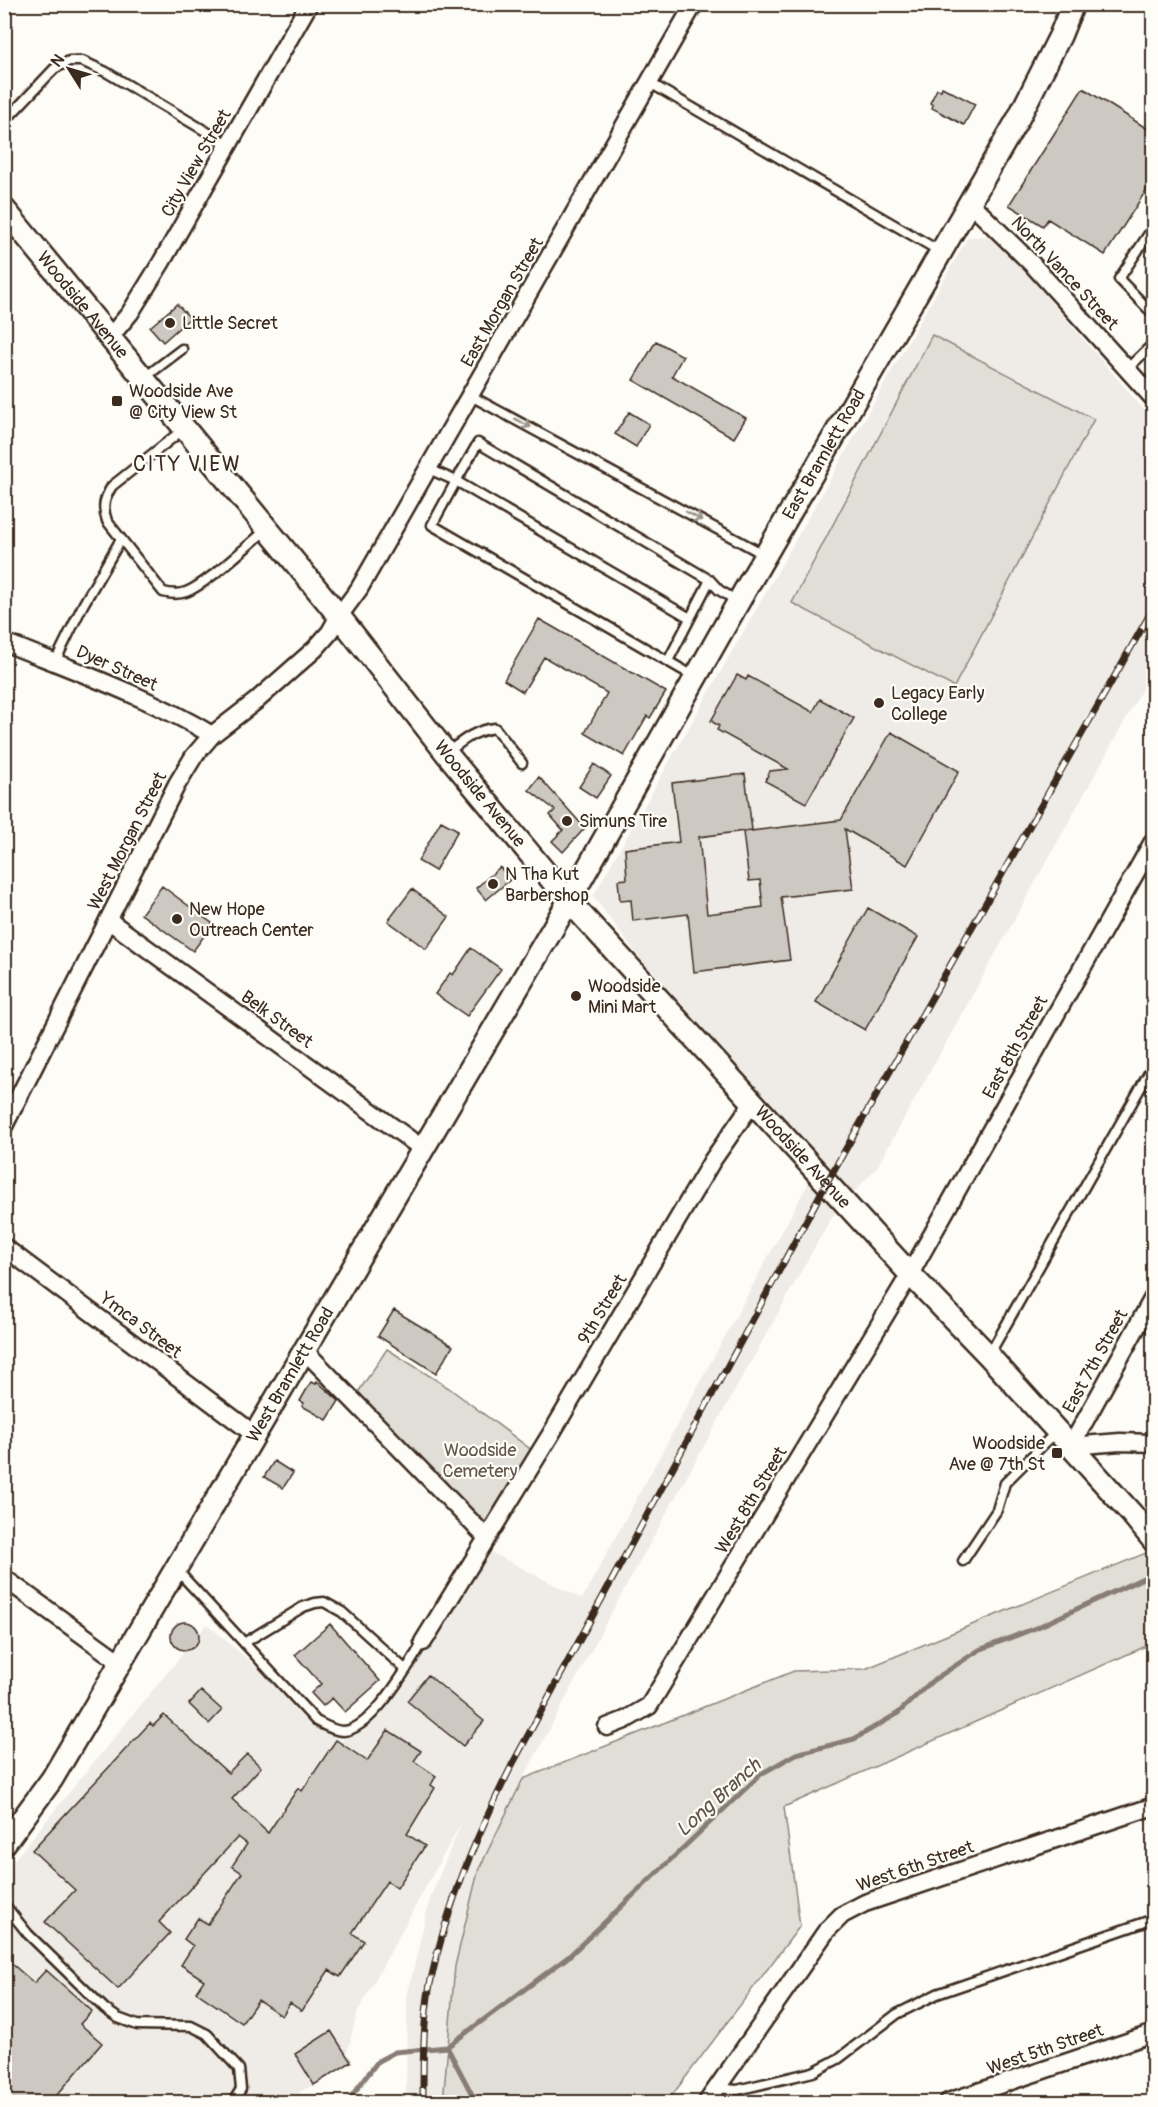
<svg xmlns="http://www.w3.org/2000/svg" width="1158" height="2107" viewBox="0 0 1158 2107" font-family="Pangolin,sans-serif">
  <rect width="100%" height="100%" fill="#fdfcf7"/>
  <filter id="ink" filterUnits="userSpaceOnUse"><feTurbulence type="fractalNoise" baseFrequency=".0167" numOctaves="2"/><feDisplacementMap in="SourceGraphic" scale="12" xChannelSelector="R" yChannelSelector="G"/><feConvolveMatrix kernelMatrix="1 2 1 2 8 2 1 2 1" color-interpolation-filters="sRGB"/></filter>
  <g filter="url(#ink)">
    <path fill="#efece7" d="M 994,236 L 1153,420 L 1153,670 L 877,1167 L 831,1218 L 610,1615 L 523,1779 L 478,1871 L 455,1966 L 443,2102 L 406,2102 L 407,1997 L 430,1898 L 462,1821 L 357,2013 L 344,2066 L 283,2102 L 5,2102 L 5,1871 L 207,1624 L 342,1741 L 428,1649 L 491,1552 L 582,1599 L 816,1169 L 713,1056 L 593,896 L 968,237 Z"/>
    <path fill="#e1ded7" stroke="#8e847a" stroke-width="1.5" d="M 932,335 L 1094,419 L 954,687 L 792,603 Z
      M 387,1349 L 449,1388 L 533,1451 L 487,1525 L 357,1394 Z
      M 1153,1550 L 1153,1643 L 784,1807 L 800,1926 L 667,2102 L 443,2102 L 455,1966 L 478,1871 L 523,1779 L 794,1671 L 865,1669 Z"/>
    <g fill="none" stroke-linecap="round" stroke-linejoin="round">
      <path stroke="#887d74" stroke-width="5" d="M 447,2047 L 476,2102
        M 347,2102 L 378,2061 L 395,2052 L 447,2047 L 568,1957 L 761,1774 L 796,1754 L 854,1739 L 897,1714 L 932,1681 L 979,1650 L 1038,1627 L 1154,1573"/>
    </g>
    <path fill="#cdc8c2" stroke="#3b2a1e" stroke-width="1.5" d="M 942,87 L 975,104 L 964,125 L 932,108 L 933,105 L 930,103 L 937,89 L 941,90 Z
      M 1083,88 L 1154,133 L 1154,178 L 1105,255 L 1048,219 L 1043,226 L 1009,205 Z
      M 177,304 L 190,318 L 163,342 L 150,327 Z
      M 656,341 L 683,356 L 672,376 L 746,418 L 734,438 L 633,380 Z
      M 629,412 L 649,424 L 636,447 L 615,434 Z
      M 539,619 L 666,692 L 650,718 L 647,716 L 624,756 L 585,733 L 607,693 L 544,657 L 523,692 L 504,680 Z
      M 737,675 L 746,680 L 748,676 L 813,712 L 820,699 L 854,718 L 806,803 L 765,781 L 770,771 L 788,769 L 717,730 L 719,726 L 711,721 Z
      M 891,732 L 959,771 L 907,865 L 845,829 L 853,889 L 781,897 L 790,960 L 694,972 L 688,914 L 633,921 L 631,900 L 620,901 L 618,880 L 627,879 L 625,849 L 679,842 L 672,783 L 745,774 L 752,830 L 699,837 L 707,914 L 763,907 L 760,880 L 749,881 L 743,832 L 841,820 Z
      M 594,764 L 611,776 L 596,798 L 579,787 Z
      M 539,777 L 585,828 L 563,852 L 552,841 L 563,830 L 550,815 L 555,810 L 529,790 Z
      M 441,821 L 458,830 L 435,871 L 418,861 Z
      M 500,867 L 510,880 L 486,900 L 476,888 Z
      M 162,886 L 213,924 L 193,951 L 141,914 Z
      M 412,889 L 449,917 L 426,949 L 388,921 Z
      M 868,908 L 918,937 L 865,1030 L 816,1002 Z
      M 471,948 L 501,969 L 467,1016 L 435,994 L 450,973 L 453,975 Z
      M 394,1310 L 453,1346 L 436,1373 L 378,1336 Z
      M 317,1381 L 339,1401 L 327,1420 L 302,1406 L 304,1403 L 300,1401 L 311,1382 L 316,1384 Z
      M 274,1461 L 293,1473 L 283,1488 L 264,1477 Z
      M171 1636a14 14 0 1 1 28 0a14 14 0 1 1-28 0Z
      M 330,1624 L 380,1681 L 345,1712 L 332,1698 L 323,1706 L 311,1693 L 321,1684 L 295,1655 Z
      M 428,1675 L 484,1721 L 463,1746 L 407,1701 Z
      M 201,1691 L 222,1710 L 209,1724 L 189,1704 Z
      M 164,1715 L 228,1773 L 247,1754 L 261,1767 L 232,1799 L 268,1833 L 298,1788 L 302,1791 L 336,1740 L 367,1761 L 388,1730 L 421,1751 L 414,1761 L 436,1776 L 431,1785 L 435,1788 L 407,1834 L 425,1846 L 397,1888 L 387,1881 L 352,1933 L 364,1941 L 340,1977 L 329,1970 L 302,2011 L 290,2003 L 282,2016 L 258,2000 L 242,2023 L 196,1992 L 204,1980 L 181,1965 L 193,1946 L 184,1939 L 198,1918 L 208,1924 L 242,1873 L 232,1866 L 247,1844 L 238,1837 L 159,1922 L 170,1933 L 118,1989 L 45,1922 L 75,1890 L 32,1850 L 150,1723 L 153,1726 Z
      M 4,1957 L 34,1983 L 46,1970 L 92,2011 L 80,2024 L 102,2043 L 50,2103 L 4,2103 Z
      M 331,2031 L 351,2062 L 314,2085 L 295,2054 Z"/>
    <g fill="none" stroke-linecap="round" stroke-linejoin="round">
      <g stroke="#3b2a1e" stroke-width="13">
        <path id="service" d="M 650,83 L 941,252
          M 4,122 L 54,69 L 69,61 L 82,61 L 106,72 L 229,145
          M 1154,226 L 1119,279 L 1154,315
          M 1127,369 L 1154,343
          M 144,378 L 182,349
          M 471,396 L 765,555
          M 185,428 L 112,486 C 104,499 102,507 107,521 L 163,592 C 171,594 178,595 186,592 C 207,584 248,545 267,529
          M 429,469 L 456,481 L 432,525 L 695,677
          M 690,618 L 456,481 L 478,443 L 710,580
          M 668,661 L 710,580 L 719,590 L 737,601
          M 55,662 L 83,605 L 121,539
          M 447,753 C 462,741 475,730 495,728 L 522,763
          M 989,1355 L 1154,1064
          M 963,1561 L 997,1510 L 1005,1483 L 1056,1432
          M 176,1569 L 316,1721 C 324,1725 334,1731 343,1731 C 372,1730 409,1665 423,1642
          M 244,1643 L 303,1607 L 315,1603 L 324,1602 L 342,1612 L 406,1670
          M 4,1904 L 28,1934 L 105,2009 L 118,2018 L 137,2025 L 191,2026 L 207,2034 L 239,2069 L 241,2089 L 233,2102
          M 717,2088 L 737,2090 L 813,2072 L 838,2059 L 897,2014 L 937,1994 L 1154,1919"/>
      </g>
      <g stroke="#3b2a1e" stroke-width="21">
        <path id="minor" d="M 970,203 L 1032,264 L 1154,399
          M 110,337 L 130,313 L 161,263 L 309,4
          M 4,642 C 73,670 149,697 212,735
          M 108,920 L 423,1149
          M 4,1126 L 177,784 L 194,756 L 212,735 L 256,701 L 315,649 L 330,632 L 339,616 L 359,589 L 694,4
          M 4,1247 L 254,1434
          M 304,1350 L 487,1538
          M 1071,1446 L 1154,1296
          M 1071,1446 L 1120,1442 L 1154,1443
          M 4,1578 L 120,1662
          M 423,1642 L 551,1434 L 712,1161 L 753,1102
          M 607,1727 L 625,1720 L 649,1706 L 910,1274 L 1154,840
          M 707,2102 L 827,1930 L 842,1915 L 865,1903 L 1154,1806
          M 948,2102 L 1154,2033"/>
      </g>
      <g stroke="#3b2a1e" stroke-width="26">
        <g id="tertiary">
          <path id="s1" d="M 4,209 L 339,616 L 447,754 L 569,901 L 910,1274 L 989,1356 L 1131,1513 L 1154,1541"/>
          <path id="s2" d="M 4,1844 L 52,1779 L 569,901 L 744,592 L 1018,119 L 1060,36 L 1073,4"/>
        </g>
      </g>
      <use href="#service" stroke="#fdfcf7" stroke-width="8"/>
      <use href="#minor" stroke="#fdfcf7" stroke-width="16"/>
      <use href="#tertiary" stroke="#fdfcf7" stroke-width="21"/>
      <g stroke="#3b2a1e" stroke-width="7">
        <path id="rail" d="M 423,2102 C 423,2063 423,2022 430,1984 C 447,1904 476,1837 512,1765 L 827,1182 L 1154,607"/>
      </g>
      <use href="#rail" stroke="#fdfcf7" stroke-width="4.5" stroke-dasharray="14" stroke-linecap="butt"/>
    </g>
    <defs><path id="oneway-shaft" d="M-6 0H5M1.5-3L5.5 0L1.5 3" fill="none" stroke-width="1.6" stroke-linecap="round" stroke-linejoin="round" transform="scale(1.5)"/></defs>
    <g stroke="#9c938a">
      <use href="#oneway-shaft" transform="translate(523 423) rotate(28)"/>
      <use href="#oneway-shaft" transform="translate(694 516) rotate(28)"/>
    </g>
  </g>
  <g fill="#3b2a1e" stroke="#fdfcf7" stroke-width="2">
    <circle cx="170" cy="323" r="6"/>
    <rect x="111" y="395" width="12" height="12" rx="3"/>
    <circle cx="879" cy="703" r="6"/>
    <circle cx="567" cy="821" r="6"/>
    <circle cx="493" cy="884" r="6"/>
    <circle cx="177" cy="919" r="6"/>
    <circle cx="576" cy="996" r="6"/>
    <rect x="1051" y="1447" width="12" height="12" rx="3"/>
  </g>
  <g text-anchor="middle" stroke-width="4.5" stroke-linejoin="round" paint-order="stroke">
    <g font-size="18" fill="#3b2a1e" stroke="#fdfcf7">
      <text transform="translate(196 163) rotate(-60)" y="6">City View Street</text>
      <text transform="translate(1065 273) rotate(47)" y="6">North Vance Street</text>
      <text transform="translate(502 302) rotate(-60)" y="6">East Morgan Street</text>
      <text dy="6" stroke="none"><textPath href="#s1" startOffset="124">Woodside Avenue</textPath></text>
      <text dy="6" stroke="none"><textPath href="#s2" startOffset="1614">East Bramlett Road</textPath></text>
      <text transform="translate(117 668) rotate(24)" y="6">Dyer Street</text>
      <text dy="6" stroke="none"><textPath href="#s1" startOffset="754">Woodside Avenue</textPath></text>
      <text transform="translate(127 841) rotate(-63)" y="6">West Morgan Street</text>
      <text transform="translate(277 1019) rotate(36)" y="6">Belk Street</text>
      <text transform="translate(1015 1047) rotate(-61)" y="6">East 8th Street</text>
      <text dy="6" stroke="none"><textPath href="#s1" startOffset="1240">Woodside Avenue</textPath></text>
      <text transform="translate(602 1309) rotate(-59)" y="6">9th Street</text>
      <text transform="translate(141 1325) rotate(37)" y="6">Ymca Street</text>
      <text transform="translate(1095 1361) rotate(-61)" y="6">East 7th Street</text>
      <text dy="6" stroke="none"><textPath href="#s2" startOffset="550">West Bramlett Road</textPath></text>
      <text transform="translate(751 1500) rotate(-59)" y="6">West 8th Street</text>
      <text transform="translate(915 1866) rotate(-19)" y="6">West 6th Street</text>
      <text transform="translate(1045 2049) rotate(-19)" y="6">West 5th Street</text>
    </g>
    <g font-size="18" fill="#3b2a1e" stroke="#fdfcf7" text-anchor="start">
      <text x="182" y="329">Little Secret</text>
      <text x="129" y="397">Woodside Ave<tspan x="129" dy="21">@ City View St</tspan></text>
      <text x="891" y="699">Legacy Early<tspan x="891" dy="21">College</tspan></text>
      <text x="579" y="827">Simuns Tire</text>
      <text x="505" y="880">N Tha Kut<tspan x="505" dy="21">Barbershop</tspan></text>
      <text x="189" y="915">New Hope<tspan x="189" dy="21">Outreach Center</tspan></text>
      <text x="588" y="992">Woodside<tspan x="588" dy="21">Mini Mart</tspan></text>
      <text x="1045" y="1449" text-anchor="end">Woodside<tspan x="1045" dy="21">Ave @ 7th St</tspan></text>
    </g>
    <g font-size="18" fill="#64574c" stroke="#fdfcf7">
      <text x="480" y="1456">Woodside<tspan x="480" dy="21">Cemetery</tspan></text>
    </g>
    <g font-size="20" font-style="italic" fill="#615349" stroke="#fdfcf7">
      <text transform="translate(718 1797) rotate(-42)" y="7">Long Branch</text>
    </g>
    <g font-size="21" letter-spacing="1.5" fill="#3b2a1e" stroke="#fdfcf7">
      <text x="187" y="471">CITY VIEW</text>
    </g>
  </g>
  <rect width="1158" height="2107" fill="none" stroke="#fdfcf7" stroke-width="24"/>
  <rect x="12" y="12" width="1134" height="2083" fill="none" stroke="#3b2a1e" stroke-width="2" filter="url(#ink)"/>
  <g transform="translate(69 69) rotate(307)" stroke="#fdfcf7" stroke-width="4.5" paint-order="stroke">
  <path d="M0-4.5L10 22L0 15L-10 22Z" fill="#3b2a1e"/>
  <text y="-9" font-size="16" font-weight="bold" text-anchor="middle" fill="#3b2a1e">N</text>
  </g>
</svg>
